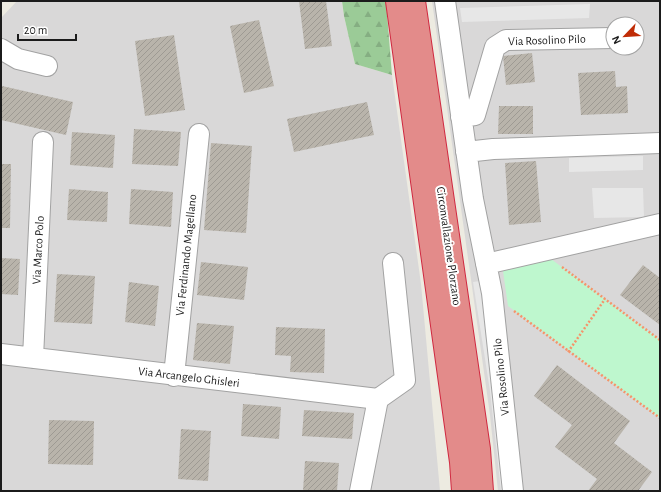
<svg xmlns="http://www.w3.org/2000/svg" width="661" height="492" viewBox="0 0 661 492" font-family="'Alegreya Sans',sans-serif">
  <defs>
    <pattern id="forest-firs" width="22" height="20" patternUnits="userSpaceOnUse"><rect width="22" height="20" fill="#9bcb97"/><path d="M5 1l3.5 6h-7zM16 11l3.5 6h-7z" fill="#85ae82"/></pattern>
    <pattern id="building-hatch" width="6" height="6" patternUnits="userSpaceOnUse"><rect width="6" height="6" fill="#b9b4ab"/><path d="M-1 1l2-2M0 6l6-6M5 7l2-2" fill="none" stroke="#9e9a93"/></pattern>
  </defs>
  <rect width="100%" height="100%" fill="#edebe1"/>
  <path fill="#d9d8d8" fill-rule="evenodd" d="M 17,1 L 342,1 L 344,16 L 355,64 L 392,75 L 421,284 L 440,491 L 1,491 L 1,18 Z
    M 432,1 L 660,1 L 660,491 L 498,491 L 490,415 ZM 613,24 L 637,24 L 637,48 L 613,48 Z"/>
  <path fill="url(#forest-firs)" d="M 342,1 L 386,1 L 392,75 L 355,64 L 344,16 Z"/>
  <path fill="#bef7ce" d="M 551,259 L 660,340 L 660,418 L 508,306 L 503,271 Z"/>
  <path fill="#e7e7e7" d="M 590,4 L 589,18 L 462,22 L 460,8 Z
    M 643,156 L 643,170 L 569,172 L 569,158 Z
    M 592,188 L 643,188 L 644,217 L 594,218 Z
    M 480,281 L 496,390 L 508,491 L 501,491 L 490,391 L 473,282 Z"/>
  <path fill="url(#building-hatch)" d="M 299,1 L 326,1 L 332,46 L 305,49 Z
    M 259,20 L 274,86 L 244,93 L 230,26 Z
    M 174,35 L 185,110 L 145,116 L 135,41 Z
    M 532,53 L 535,82 L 506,85 L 503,56 Z
    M 615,71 L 616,87 L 627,86 L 628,113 L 581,115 L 578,73 Z
    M 2,86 L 73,102 L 66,135 L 1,120 Z
    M 367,102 L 374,135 L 294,152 L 287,119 Z
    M 499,106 L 533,106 L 533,134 L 498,134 Z
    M 134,129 L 181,132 L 178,166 L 132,164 Z
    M 72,132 L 115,135 L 113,168 L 70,165 Z
    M 211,143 L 252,146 L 246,233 L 204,230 Z
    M 536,161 L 541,222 L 509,225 L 505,163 Z
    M 1,164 L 11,164 L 10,228 L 1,228 Z
    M 69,189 L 108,192 L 107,222 L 67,220 Z
    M 131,189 L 173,192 L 171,227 L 129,224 Z
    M 1,258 L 20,259 L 18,295 L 1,294 Z
    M 201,262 L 248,267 L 244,300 L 197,295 Z
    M 643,265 L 660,278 L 660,325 L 620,295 Z
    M 57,274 L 95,276 L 92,324 L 54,322 Z
    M 129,282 L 159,286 L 155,326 L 125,322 Z
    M 197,323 L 234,326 L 230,364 L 193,360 Z
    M 276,327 L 325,329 L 324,373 L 290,372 L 291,356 L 275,355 Z
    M 557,365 L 630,421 L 614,443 L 652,472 L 638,491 L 588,491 L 597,479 L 555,447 L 572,425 L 534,396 Z
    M 243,404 L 281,407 L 279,439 L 241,436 Z
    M 304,410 L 354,413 L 352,439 L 302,436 Z
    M 49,420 L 94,421 L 93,465 L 48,464 Z
    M 181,429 L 211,431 L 208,481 L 178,479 Z
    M 305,461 L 339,463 L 337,491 L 303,491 Z"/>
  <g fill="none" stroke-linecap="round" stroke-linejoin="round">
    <g stroke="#a2a2a2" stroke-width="22">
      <path id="minor" d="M 445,1 L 473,199 L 492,293 L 513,491
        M 1,49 L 18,59 L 47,66
        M 461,117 L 475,115 L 495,47 L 506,40 L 613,38
        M 466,152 L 493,149 L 660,143
        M 486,264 L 660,224
        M 1,354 L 378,399 L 405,380 L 393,263
        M 33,358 L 43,142
        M 174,376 L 199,134
        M 360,491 L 378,399"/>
    </g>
    <g stroke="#d02940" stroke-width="24">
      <path id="highway" d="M 397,1 L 461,462 L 463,491
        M 414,1 L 479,449 L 482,491"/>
    </g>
    <path stroke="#f5946a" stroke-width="2.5" stroke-dasharray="2 2" stroke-linecap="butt" d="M 562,267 L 660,340
      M 514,311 L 660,418
      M 568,352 L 605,299"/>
    <use href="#minor" stroke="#fff" stroke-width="20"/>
    <use href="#highway" stroke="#e38b8a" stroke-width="22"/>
  </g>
  <g text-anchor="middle" stroke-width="4" stroke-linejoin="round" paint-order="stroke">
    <g font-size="12" fill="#1b1b1b" stroke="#fff">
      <text transform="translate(547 40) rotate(-2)" y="4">Via Rosolino Pilo</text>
      <text transform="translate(449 246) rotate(82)" y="4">Circonvallazione Plorzano</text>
      <text transform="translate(38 250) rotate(-87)" y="4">Via Marco Polo</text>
      <text transform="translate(186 255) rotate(-84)" y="4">Via Ferdinando Magellano</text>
      <text transform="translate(189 377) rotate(7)" y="4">Via Arcangelo Ghisleri</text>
      <text transform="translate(501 377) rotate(-96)" y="4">Via Rosolino Pilo</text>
    </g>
  </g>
  <rect width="661" height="492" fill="none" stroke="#1b1b1b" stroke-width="4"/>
  <g transform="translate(625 36) rotate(245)"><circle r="19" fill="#ffffff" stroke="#a4a4a4"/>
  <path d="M0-3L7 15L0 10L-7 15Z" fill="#c02c06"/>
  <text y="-6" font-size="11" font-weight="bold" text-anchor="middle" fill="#1b1b1b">N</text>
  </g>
  <path d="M18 34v6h58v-6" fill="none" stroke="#1b1b1b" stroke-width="2"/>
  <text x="24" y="34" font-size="12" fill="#1b1b1b" stroke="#ffffff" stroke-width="3" paint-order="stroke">20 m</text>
</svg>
